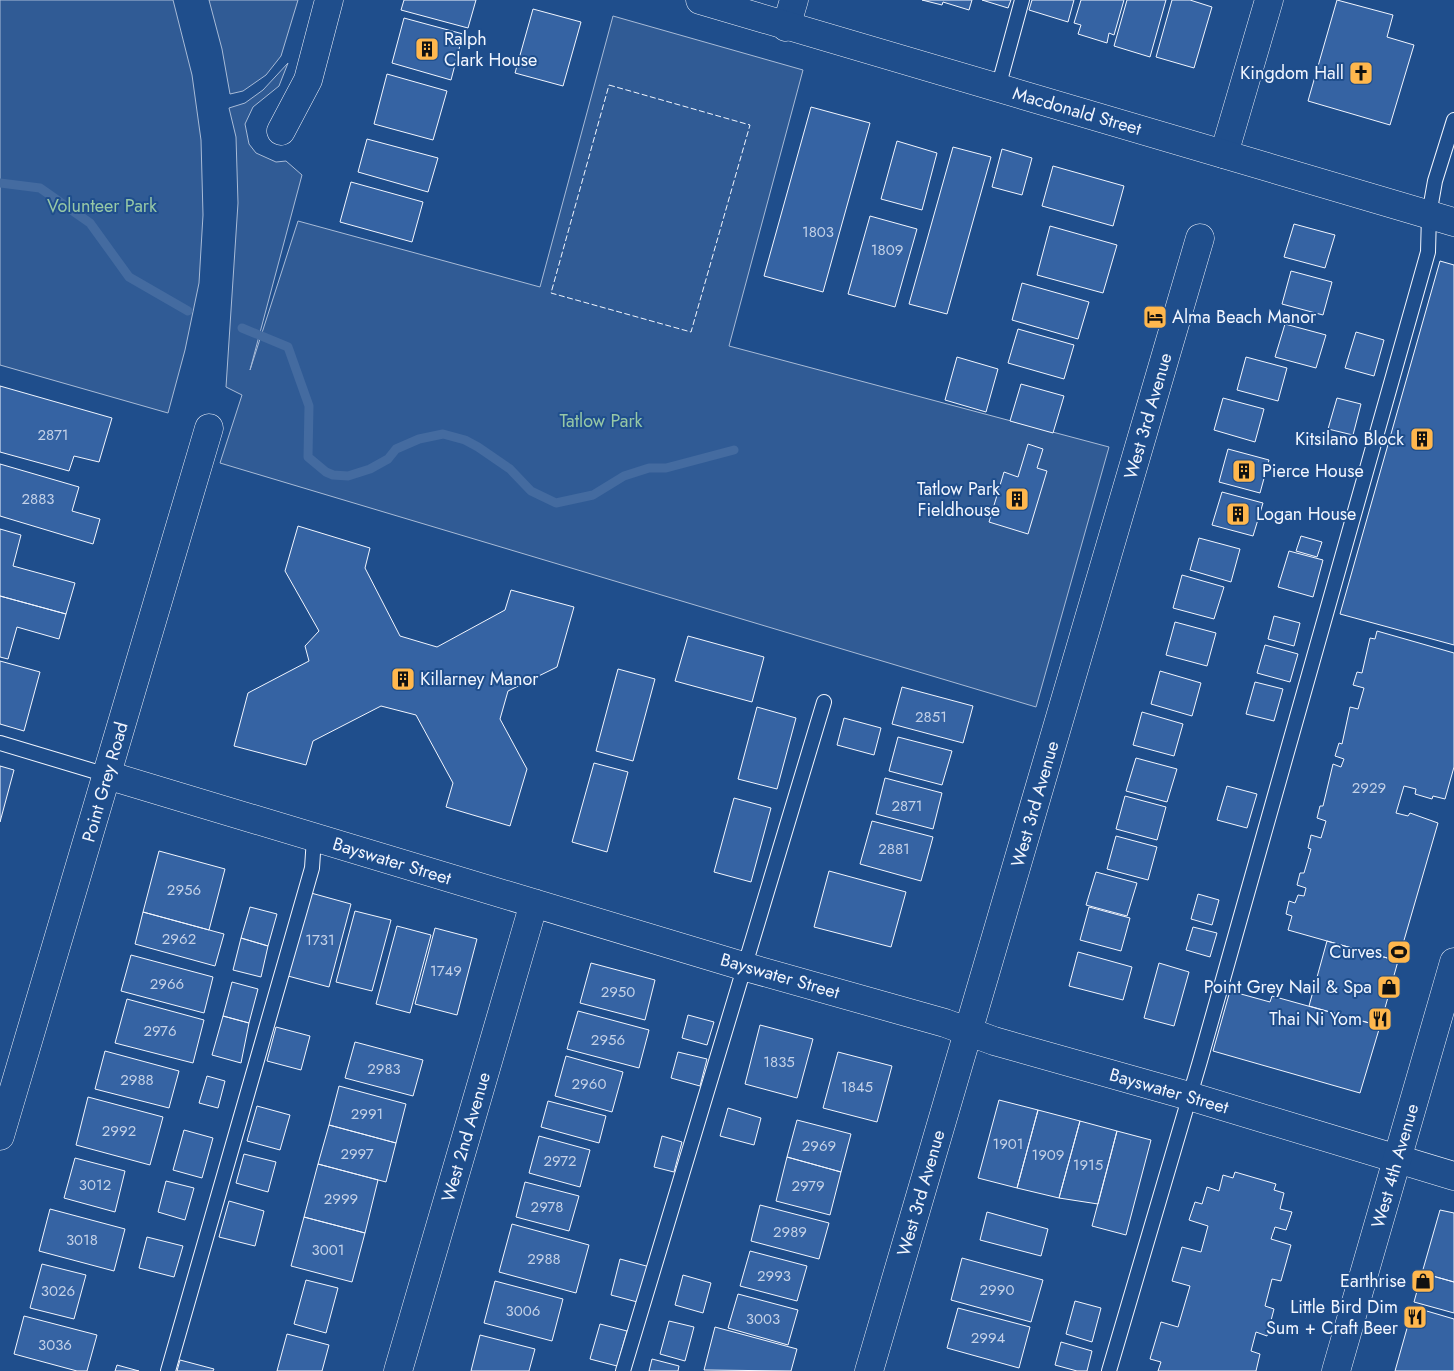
<svg xmlns="http://www.w3.org/2000/svg" width="1454" height="1371" viewBox="0 0 1454 1371" font-family="Jost,sans-serif">
  <rect width="100%" height="100%" fill="#1f4e8c"/>
  <path fill="#305b95" stroke="#a8bbd7" d="M 0,0 L 173,0 L 192,75 L 201,140 L 203,215 L 199,283 L 185,350 L 168,413 L 0,365 Z
    M 209,0 L 298,0 L 281,56 L 266,75 L 243,91 L 230,94 L 222,49 Z
    M 613,16 L 803,70 L 729,346 L 1109,447 L 1036,707 L 220,463 L 242,395 L 226,387 L 238,203 L 236,137 L 229,108 L 245,103 L 263,90 L 288,63 L 279,86 L 253,107 L 245,124 L 249,144 L 256,153 L 276,162 L 286,161 L 302,175 L 250,370 L 298,221 L 540,287 Z"/>
  <g fill="none" stroke-linecap="round" stroke-linejoin="round">
    <path stroke="#446ba0" stroke-width="9" d="M 0,183 L 40,188 L 90,223 L 129,277 L 188,311
      M 242,328 L 288,347 L 309,406 L 308,457 L 326,472 L 333,475 L 348,476 L 370,469 L 388,459 L 396,449 L 419,439 L 443,434 L 465,440 L 478,447 L 510,469 L 531,491 L 556,503 L 593,495 L 624,476 L 649,468 L 666,468 L 734,450"/>
  </g>
  <path fill="#3563a3" stroke="#f2f6ff" d="M 404,0 L 476,0 L 468,28 L 401,10 Z
    M 922,0 L 972,0 L 969,10 L 943,2 L 942,5 Z
    M 982,0 L 1011,0 L 1008,8 Z
    M 1032,0 L 1074,0 L 1068,22 L 1029,10 Z
    M 1081,0 L 1124,0 L 1114,35 L 1109,33 L 1107,43 L 1078,34 L 1081,25 L 1074,23 Z
    M 1127,0 L 1166,0 L 1150,57 L 1114,46 Z
    M 1172,0 L 1190,0 L 1212,7 L 1194,68 L 1156,57 Z
    M 1337,0 L 1393,15 L 1387,37 L 1414,45 L 1390,125 L 1308,101 Z
    M 533,9 L 581,22 L 563,86 L 515,73 Z
    M 404,18 L 463,34 L 451,80 L 392,63 Z
    M 387,74 L 447,91 L 433,140 L 374,124 Z
    M 811,107 L 870,123 L 823,292 L 764,276 Z
    M 367,139 L 438,158 L 428,192 L 358,172 Z
    M 897,141 L 937,153 L 922,210 L 881,199 Z
    M 953,147 L 991,157 L 947,314 L 909,304 Z
    M 1002,149 L 1032,158 L 1022,195 L 992,187 Z
    M 1053,166 L 1124,186 L 1113,226 L 1042,206 Z
    M 351,182 L 423,202 L 412,242 L 340,222 Z
    M 870,216 L 917,229 L 895,307 L 848,294 Z
    M 1294,224 L 1335,235 L 1325,268 L 1284,257 Z
    M 1050,226 L 1117,245 L 1103,293 L 1037,275 Z
    M 1440,261 L 1454,265 L 1454,645 L 1340,614 Z
    M 1291,271 L 1332,282 L 1323,315 L 1282,304 Z
    M 1022,283 L 1089,302 L 1078,339 L 1012,320 Z
    M 1285,324 L 1326,335 L 1316,368 L 1275,357 Z
    M 1018,329 L 1074,345 L 1064,379 L 1008,363 Z
    M 1356,332 L 1384,340 L 1374,376 L 1345,368 Z
    M 957,357 L 998,369 L 986,412 L 945,400 Z
    M 1246,357 L 1287,368 L 1278,401 L 1237,390 Z
    M 1021,384 L 1064,396 L 1053,433 L 1010,421 Z
    M 0,386 L 112,418 L 99,462 L 74,456 L 69,471 L 0,452 Z
    M 1223,398 L 1264,409 L 1255,442 L 1214,430 Z
    M 1337,398 L 1361,404 L 1353,435 L 1328,429 Z
    M 1028,444 L 1043,449 L 1037,468 L 1047,471 L 1028,534 L 989,522 L 1004,472 L 1018,477 Z
    M 1228,449 L 1269,460 L 1260,493 L 1219,482 Z
    M 0,464 L 79,487 L 72,511 L 100,519 L 93,544 L 0,516 Z
    M 1222,492 L 1263,503 L 1253,536 L 1212,525 Z
    M 298,526 L 370,548 L 365,568 L 400,636 L 437,647 L 505,610 L 511,590 L 574,607 L 557,667 L 508,691 L 500,719 L 527,769 L 510,826 L 446,807 L 453,783 L 416,715 L 381,706 L 313,741 L 306,765 L 234,746 L 248,693 L 309,661 L 305,646 L 319,631 L 285,571 Z
    M 0,529 L 21,535 L 13,566 L 75,583 L 66,614 L 0,596 Z
    M 1301,536 L 1322,542 L 1317,557 L 1296,551 Z
    M 1199,538 L 1240,549 L 1231,582 L 1190,570 Z
    M 1289,551 L 1323,560 L 1313,597 L 1278,587 Z
    M 1182,575 L 1224,587 L 1214,619 L 1173,608 Z
    M 0,596 L 66,614 L 59,639 L 17,627 L 8,659 L 0,657 Z
    M 1274,616 L 1300,623 L 1294,646 L 1268,639 Z
    M 1175,622 L 1216,633 L 1207,666 L 1166,655 Z
    M 1377,631 L 1454,653 L 1454,767 L 1445,799 L 1433,796 L 1432,799 L 1415,794 L 1416,789 L 1404,786 L 1396,813 L 1408,816 L 1410,813 L 1438,823 L 1398,961 L 1288,930 L 1292,916 L 1286,914 L 1289,901 L 1295,903 L 1298,895 L 1304,896 L 1306,888 L 1297,885 L 1300,873 L 1304,873 L 1311,849 L 1308,848 L 1311,835 L 1321,838 L 1326,821 L 1317,818 L 1320,806 L 1323,806 L 1333,764 L 1341,767 L 1344,759 L 1335,756 L 1339,743 L 1342,744 L 1350,707 L 1358,709 L 1364,688 L 1353,685 L 1357,672 L 1362,673 L 1370,638 L 1375,639 Z
    M 688,636 L 764,657 L 752,702 L 675,681 Z
    M 1265,645 L 1298,654 L 1290,682 L 1257,673 Z
    M 0,661 L 40,672 L 24,731 L 0,724 Z
    M 618,669 L 655,679 L 633,761 L 596,751 Z
    M 1160,671 L 1201,683 L 1192,716 L 1151,704 Z
    M 1255,682 L 1283,689 L 1274,721 L 1246,714 Z
    M 902,687 L 973,706 L 963,743 L 892,724 Z
    M 757,707 L 796,718 L 777,789 L 738,779 Z
    M 1142,712 L 1183,724 L 1174,756 L 1133,745 Z
    M 844,718 L 881,728 L 874,755 L 837,745 Z
    M 898,737 L 952,751 L 942,785 L 889,771 Z
    M 1136,758 L 1177,769 L 1167,802 L 1126,791 Z
    M 594,763 L 628,772 L 607,852 L 572,842 Z
    M 0,766 L 14,770 L 0,822 Z
    M 885,778 L 942,793 L 933,829 L 876,814 Z
    M 1227,786 L 1257,794 L 1247,828 L 1217,820 Z
    M 1125,796 L 1166,807 L 1157,840 L 1116,829 Z
    M 734,798 L 771,808 L 751,882 L 714,872 Z
    M 872,821 L 933,837 L 921,881 L 860,864 Z
    M 1116,836 L 1157,847 L 1148,880 L 1107,869 Z
    M 159,851 L 225,869 L 209,930 L 143,912 Z
    M 829,871 L 906,892 L 891,947 L 814,927 Z
    M 1096,872 L 1137,883 L 1127,916 L 1086,905 Z
    M 311,893 L 351,904 L 329,987 L 288,976 Z
    M 1198,894 L 1219,900 L 1212,925 L 1191,919 Z
    M 250,907 L 277,914 L 268,946 L 241,938 Z
    M 1089,907 L 1130,918 L 1121,951 L 1080,940 Z
    M 355,911 L 391,920 L 372,991 L 336,982 Z
    M 143,912 L 224,934 L 215,966 L 135,944 Z
    M 397,926 L 431,935 L 410,1013 L 376,1004 Z
    M 1193,927 L 1217,933 L 1210,957 L 1186,950 Z
    M 435,928 L 477,939 L 457,1015 L 415,1004 Z
    M 241,938 L 268,946 L 261,977 L 233,970 Z
    M 1327,941 L 1398,961 L 1380,1026 L 1309,1006 Z
    M 1078,952 L 1132,967 L 1123,1000 L 1069,986 Z
    M 131,955 L 213,977 L 204,1013 L 121,991 Z
    M 591,963 L 655,980 L 645,1020 L 580,1003 Z
    M 1159,963 L 1189,972 L 1174,1026 L 1144,1018 Z
    M 232,982 L 258,989 L 249,1023 L 223,1016 Z
    M 1230,991 L 1270,1002 L 1272,996 L 1380,1026 L 1360,1093 L 1213,1051 Z
    M 127,999 L 204,1020 L 193,1063 L 115,1043 Z
    M 578,1011 L 649,1030 L 639,1068 L 567,1049 Z
    M 688,1015 L 714,1022 L 707,1045 L 682,1038 Z
    M 223,1016 L 249,1023 L 241,1063 L 212,1055 Z
    M 760,1025 L 813,1039 L 797,1098 L 745,1084 Z
    M 276,1027 L 310,1036 L 301,1070 L 267,1061 Z
    M 355,1042 L 423,1060 L 413,1096 L 345,1078 Z
    M 105,1051 L 179,1071 L 169,1108 L 95,1089 Z
    M 678,1052 L 707,1059 L 700,1086 L 671,1078 Z
    M 838,1052 L 892,1066 L 877,1122 L 823,1108 Z
    M 566,1056 L 623,1072 L 612,1112 L 555,1096 Z
    M 207,1076 L 225,1081 L 218,1108 L 199,1103 Z
    M 339,1086 L 406,1104 L 396,1143 L 329,1125 Z
    M 88,1097 L 163,1117 L 150,1165 L 76,1145 Z
    M 999,1100 L 1038,1110 L 1017,1188 L 978,1178 Z
    M 548,1101 L 606,1116 L 599,1143 L 541,1127 Z
    M 257,1106 L 290,1115 L 280,1150 L 247,1141 Z
    M 728,1108 L 761,1118 L 754,1145 L 720,1136 Z
    M 1038,1110 L 1080,1121 L 1059,1198 L 1017,1188 Z
    M 797,1120 L 851,1134 L 841,1172 L 787,1157 Z
    M 1080,1121 L 1117,1131 L 1098,1204 L 1059,1198 Z
    M 329,1125 L 396,1143 L 386,1182 L 318,1164 Z
    M 184,1130 L 213,1138 L 202,1178 L 173,1170 Z
    M 1117,1131 L 1151,1140 L 1126,1235 L 1092,1226 Z
    M 539,1136 L 590,1150 L 580,1187 L 529,1173 Z
    M 662,1136 L 682,1142 L 674,1172 L 654,1167 Z
    M 244,1154 L 276,1162 L 268,1192 L 236,1183 Z
    M 787,1157 L 841,1172 L 830,1215 L 776,1201 Z
    M 75,1158 L 125,1171 L 115,1212 L 64,1198 Z
    M 318,1164 L 378,1180 L 365,1233 L 304,1217 Z
    M 1235,1172 L 1276,1184 L 1274,1190 L 1284,1193 L 1280,1209 L 1292,1212 L 1286,1230 L 1275,1227 L 1271,1239 L 1291,1245 L 1281,1281 L 1272,1279 L 1265,1306 L 1274,1309 L 1267,1336 L 1256,1332 L 1251,1351 L 1260,1354 L 1256,1371 L 1158,1371 L 1161,1362 L 1150,1359 L 1161,1322 L 1178,1327 L 1190,1286 L 1172,1281 L 1182,1247 L 1201,1252 L 1208,1226 L 1189,1220 L 1195,1202 L 1202,1204 L 1207,1187 L 1219,1191 L 1223,1175 L 1233,1178 Z
    M 166,1181 L 194,1188 L 185,1220 L 158,1212 Z
    M 525,1182 L 579,1196 L 569,1231 L 516,1217 Z
    M 229,1201 L 264,1211 L 255,1246 L 219,1237 Z
    M 760,1205 L 829,1223 L 819,1259 L 751,1241 Z
    M 50,1209 L 125,1229 L 114,1271 L 39,1251 Z
    M 1440,1210 L 1454,1213 L 1454,1282 L 1422,1273 Z
    M 987,1212 L 1048,1229 L 1041,1256 L 980,1240 Z
    M 304,1217 L 365,1233 L 352,1282 L 291,1266 Z
    M 512,1224 L 589,1245 L 576,1293 L 499,1272 Z
    M 147,1237 L 183,1246 L 174,1277 L 139,1268 Z
    M 750,1251 L 807,1266 L 797,1301 L 740,1286 Z
    M 962,1258 L 1043,1280 L 1031,1322 L 951,1300 Z
    M 620,1259 L 650,1267 L 641,1303 L 611,1295 Z
    M 42,1264 L 86,1275 L 74,1319 L 30,1308 Z
    M 1422,1273 L 1454,1282 L 1454,1313 L 1414,1302 Z
    M 683,1275 L 711,1283 L 703,1313 L 675,1305 Z
    M 306,1280 L 338,1288 L 326,1333 L 294,1324 Z
    M 495,1281 L 563,1299 L 552,1341 L 484,1323 Z
    M 738,1294 L 798,1310 L 788,1345 L 728,1328 Z
    M 1075,1301 L 1101,1308 L 1092,1342 L 1066,1334 Z
    M 1413,1307 L 1454,1319 L 1454,1371 L 1395,1371 Z
    M 958,1308 L 1030,1327 L 1019,1368 L 947,1348 Z
    M 24,1316 L 97,1335 L 87,1371 L 77,1371 L 14,1354 Z
    M 669,1321 L 694,1327 L 685,1361 L 660,1354 Z
    M 600,1324 L 627,1331 L 617,1366 L 590,1359 Z
    M 715,1327 L 797,1349 L 791,1371 L 704,1370 Z
    M 287,1334 L 329,1345 L 322,1371 L 277,1371 Z
    M 480,1335 L 535,1349 L 529,1371 L 471,1371 Z
    M 1061,1342 L 1092,1351 L 1087,1371 L 1077,1371 L 1055,1365 Z
    M 652,1359 L 679,1366 L 678,1371 L 649,1371 Z
    M 180,1360 L 214,1369 L 213,1371 L 177,1371 Z
    M 117,1365 L 139,1371 L 115,1371 Z"/>
  <g fill="none" stroke-linecap="round" stroke-linejoin="round">
    <g stroke="#f2f6ff" stroke-width="16">
      <path id="service" d="M 998,88 L 1022,0
        M 0,743 L 107,775
        M 168,1371 L 312,868 L 314,838
        M 623,1371 L 824,702
        M 1109,1371 L 1200,1061 L 1428,252 L 1429,215 L 1435,181 L 1454,120"/>
    </g>
    <g stroke="#f2f6ff" stroke-width="29">
      <path id="minor" d="M 786,27 L 794,0
        M 281,131 L 308,80 L 329,0
        M 1224,154 L 1269,0
        M 107,775 L 746,967 L 945,1023 L 994,1041 L 1189,1096 L 1454,1176
        M 0,1136 L 209,428
        M 398,1371 L 534,903
        M 869,1371 L 1200,238"/>
    </g>
    <g stroke="#f2f6ff" stroke-width="29">
      <path id="secondary" d="M 700,0 L 1454,222
        M 1336,1371 L 1454,962"/>
    </g>
    <use href="#service" stroke="#1f4e8c" stroke-width="14"/>
    <use href="#minor" stroke="#1f4e8c" stroke-width="28"/>
    <use href="#secondary" stroke="#1f4e8c" stroke-width="28"/>
    <path stroke="#f2f6ff" stroke-width="1" stroke-dasharray="6 2.5" stroke-linecap="butt" d="M 609,85 L 750,125 L 691,332 L 551,293 Z"/>
  </g>
  <defs>
    <g id="building-square" transform="scale(1.25)"><rect x="-9" y="-9" width="18" height="18" rx="4" fill="#ffb74d" stroke="#1f4e8c"/><path d="M-4-6H4V6H1V3H-1V6H-4ZM-2.5-4.3h1.7v1.8h-1.7ZM.8-4.3h1.7v1.8H.8ZM-2.5-1h1.7V.8h-1.7ZM.8-1h1.7V.8H.8Z" fill="#111"/></g>
    <g id="church-square" transform="scale(1.25)"><rect x="-9" y="-9" width="18" height="18" rx="4" fill="#ffb74d" stroke="#1f4e8c"/><path d="M-1.2-6h2.4v3.5h3.3v2.4h-3.3V6h-2.4V-.1h-3.3v-2.4h3.3Z" fill="#111"/></g>
    <g id="hotel-square" transform="scale(1.25)"><rect x="-9" y="-9" width="18" height="18" rx="4" fill="#ffb74d" stroke="#1f4e8c"/><path d="M-6-4.5h1.5V1H6V5H4.5V3h-9V5H-6ZM-4 0a1.8 1.8 0 1 1 3.6 0ZM.5 0V-2.5h3Q6-2.5 6 0Z" fill="#111"/></g>
    <g id="stadium-square" transform="scale(1.25)"><rect x="-9" y="-9" width="18" height="18" rx="4" fill="#ffb74d" stroke="#1f4e8c"/><path d="M0-5a6.5 5 0 1 0 0 10a6.5 5 0 1 0 0-10ZM-3.5-1.8h7v3.6h-7Z" fill="#111"/></g>
    <g id="shop-square" transform="scale(1.25)"><rect x="-9" y="-9" width="18" height="18" rx="4" fill="#ffb74d" stroke="#1f4e8c"/><path d="M-5-2.5h2.3a2.7 3.5 0 0 1 5.4 0H5L5.5 6h-11ZM-1.5-2.5h3a1.5 2.3 0 0 0-3 0Z" fill="#111"/></g>
    <g id="restaurant-square" transform="scale(1.25)"><rect x="-9" y="-9" width="18" height="18" rx="4" fill="#ffb74d" stroke="#1f4e8c"/><path d="M-5-6h1v4h1v-4h1v4h1v-4h1v5L-1.5 .5V6h-2V.5L-5-1ZM5-6V6H3V1.5H1.5Q1.5-4 5-6Z" fill="#111"/></g>
  </defs>
  <g fill-rule="evenodd">
    <use href="#building-square" x="427" y="49"/>
    <use href="#church-square" x="1361" y="73"/>
    <use href="#hotel-square" x="1155" y="317"/>
    <use href="#building-square" x="1422" y="439"/>
    <use href="#building-square" x="1244" y="471"/>
    <use href="#building-square" x="1017" y="499"/>
    <use href="#building-square" x="1238" y="514"/>
    <use href="#building-square" x="403" y="679"/>
    <use href="#stadium-square" x="1399" y="952"/>
    <use href="#shop-square" x="1389" y="987"/>
    <use href="#restaurant-square" x="1380" y="1019"/>
    <use href="#shop-square" x="1423" y="1281"/>
    <use href="#restaurant-square" x="1415" y="1317"/>
  </g>
  <g text-anchor="middle" stroke-width="4" stroke-linejoin="round" paint-order="stroke">
    <g font-size="15" fill="#c3d1e8">
      <text x="818" y="237">1803</text>
      <text x="887" y="255">1809</text>
      <text x="53" y="440">2871</text>
      <text x="38" y="504">2883</text>
      <text x="931" y="722">2851</text>
      <text x="1369" y="793">2929</text>
      <text x="907" y="811">2871</text>
      <text x="894" y="854">2881</text>
      <text x="184" y="895">2956</text>
      <text x="179" y="944">2962</text>
      <text x="320" y="945">1731</text>
      <text x="446" y="976">1749</text>
      <text x="167" y="989">2966</text>
      <text x="618" y="997">2950</text>
      <text x="160" y="1036">2976</text>
      <text x="608" y="1045">2956</text>
      <text x="779" y="1067">1835</text>
      <text x="384" y="1074">2983</text>
      <text x="137" y="1085">2988</text>
      <text x="589" y="1089">2960</text>
      <text x="857" y="1092">1845</text>
      <text x="367" y="1119">2991</text>
      <text x="119" y="1136">2992</text>
      <text x="1008" y="1149">1901</text>
      <text x="819" y="1151">2969</text>
      <text x="357" y="1159">2997</text>
      <text x="1048" y="1160">1909</text>
      <text x="560" y="1166">2972</text>
      <text x="1088" y="1170">1915</text>
      <text x="95" y="1190">3012</text>
      <text x="808" y="1191">2979</text>
      <text x="341" y="1204">2999</text>
      <text x="547" y="1212">2978</text>
      <text x="790" y="1237">2989</text>
      <text x="82" y="1245">3018</text>
      <text x="328" y="1255">3001</text>
      <text x="544" y="1264">2988</text>
      <text x="774" y="1281">2993</text>
      <text x="997" y="1295">2990</text>
      <text x="58" y="1296">3026</text>
      <text x="523" y="1316">3006</text>
      <text x="763" y="1324">3003</text>
      <text x="988" y="1343">2994</text>
      <text x="55" y="1350">3036</text>
    </g>
    <g font-size="18" fill="#f2f6ff" stroke="#1f4e8c" text-anchor="end">
      <text x="444" y="45" text-anchor="start">Ralph<tspan x="444" dy="21">Clark House</tspan></text>
      <text x="1344" y="79">Kingdom Hall</text>
      <text x="1172" y="323" text-anchor="start">Alma Beach Manor</text>
      <text x="1404" y="445">Kitsilano Block</text>
      <text x="1262" y="477" text-anchor="start">Pierce House</text>
      <text x="1000" y="495">Tatlow Park<tspan x="1000" dy="21">Fieldhouse</tspan></text>
      <text x="1256" y="520" text-anchor="start">Logan House</text>
      <text x="420" y="685" text-anchor="start">Killarney Manor</text>
      <text x="1382" y="958">Curves</text>
      <text x="1372" y="993">Point Grey Nail &amp; Spa</text>
      <text x="1362" y="1025">Thai Ni Yom</text>
      <text x="1406" y="1287">Earthrise</text>
      <text x="1398" y="1313">Little Bird Dim<tspan x="1398" dy="21">Sum + Craft Beer</tspan></text>
    </g>
    <g font-size="18" fill="#f2f6ff" stroke="#1f4e8c">
      <text transform="translate(1077 111) rotate(16)" y="6">Macdonald Street</text>
      <text transform="translate(1148 416) rotate(-74)" y="6">West 3rd Avenue</text>
      <text transform="translate(105 782) rotate(-74)" y="6">Point Grey Road</text>
      <text transform="translate(1035 804) rotate(-74)" y="6">West 3rd Avenue</text>
      <text transform="translate(392 861) rotate(17)" y="6">Bayswater Street</text>
      <text transform="translate(780 976) rotate(16)" y="6">Bayswater Street</text>
      <text transform="translate(1169 1091) rotate(16)" y="6">Bayswater Street</text>
      <text transform="translate(466 1137) rotate(-74)" y="6">West 2nd Avenue</text>
      <text transform="translate(1395 1166) rotate(-74)" y="6">West 4th Avenue</text>
      <text transform="translate(921 1193) rotate(-74)" y="6">West 3rd Avenue</text>
    </g>
    <g font-size="18" fill="#97c8a6" stroke="#1f4e8c">
      <text x="102" y="212">Volunteer Park</text>
      <text x="601" y="427">Tatlow Park</text>
    </g>
  </g>
</svg>
